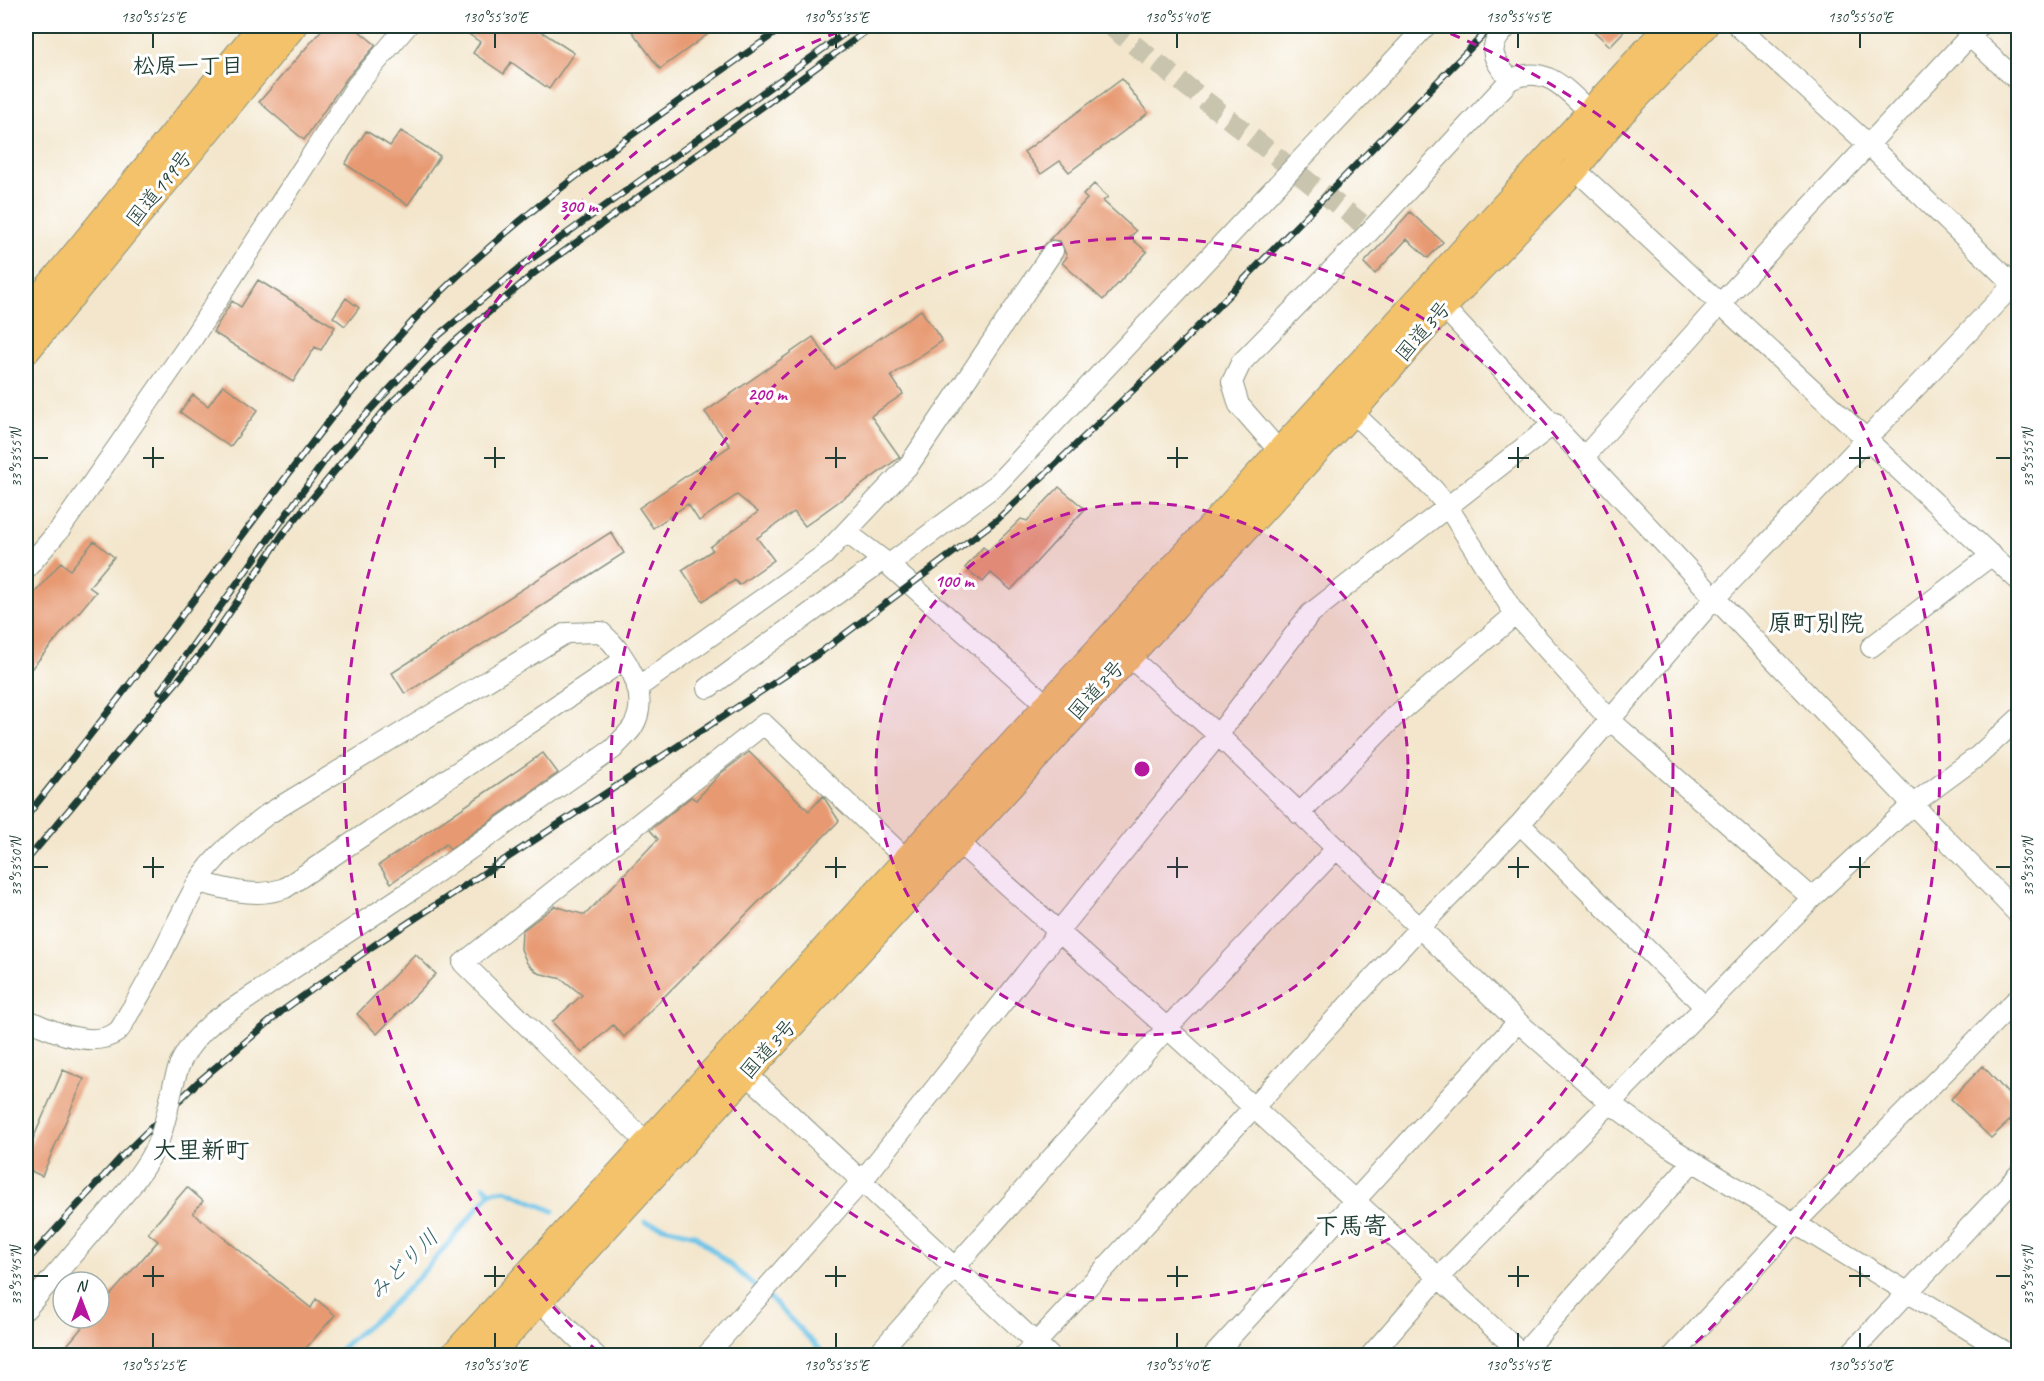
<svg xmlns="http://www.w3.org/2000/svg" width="2044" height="1381" viewBox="0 0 2044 1381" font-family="Caveat,'Klee One',sans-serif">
  <rect width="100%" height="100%" fill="#fff"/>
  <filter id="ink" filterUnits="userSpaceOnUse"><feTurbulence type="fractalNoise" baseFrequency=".0167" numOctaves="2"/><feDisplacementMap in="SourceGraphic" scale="12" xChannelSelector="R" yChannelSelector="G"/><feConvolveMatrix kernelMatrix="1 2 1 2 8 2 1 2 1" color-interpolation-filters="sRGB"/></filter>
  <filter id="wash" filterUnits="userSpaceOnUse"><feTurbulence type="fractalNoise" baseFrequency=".008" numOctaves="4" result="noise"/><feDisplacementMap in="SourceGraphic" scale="24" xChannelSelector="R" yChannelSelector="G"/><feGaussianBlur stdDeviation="1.35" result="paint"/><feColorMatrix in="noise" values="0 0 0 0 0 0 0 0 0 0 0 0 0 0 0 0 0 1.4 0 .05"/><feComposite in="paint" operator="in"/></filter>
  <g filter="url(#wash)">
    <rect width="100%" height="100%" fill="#f3e6cc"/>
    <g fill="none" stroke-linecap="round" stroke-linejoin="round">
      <path stroke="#6ac2e7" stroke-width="5" d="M 484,1186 L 491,1192
        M 491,1192 L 506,1190 L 553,1211
        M 645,1222 L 695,1235 L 775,1303 L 826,1356
        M 334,1356 C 349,1339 366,1328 383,1313 C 423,1276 457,1233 491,1192"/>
    </g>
    <g id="blocks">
      <path fill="#e79a72" d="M 325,26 L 353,26 L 376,45 L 347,78 L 304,140 L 259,102 Z
        M 457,26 L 533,26 L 574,53 L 549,89 L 511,62 L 504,74 L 473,53 L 480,42 Z
        M 628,26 L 719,26 L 660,69 Z
        M 1588,26 L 1629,26 L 1610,46 Z
        M 1122,79 L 1148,113 L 1069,172 L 1060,161 L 1041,174 L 1024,152 Z
        M 366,131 L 390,146 L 401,131 L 440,156 L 408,205 L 345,164 Z
        M 1094,184 L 1108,197 L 1103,201 L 1136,231 L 1130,237 L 1147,252 L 1103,300 L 1062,263 L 1067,257 L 1060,241 L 1049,240 L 1087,199 L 1083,195 Z
        M 1410,212 L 1443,242 L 1428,258 L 1407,239 L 1375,274 L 1364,263 Z
        M 258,280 L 335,327 L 321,350 L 315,347 L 293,382 L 213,332 L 232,301 L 241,307 Z
        M 346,298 L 359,308 L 345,326 L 333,317 Z
        M 921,310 L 942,341 L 891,376 L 903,394 L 871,416 L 900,457 L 805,526 L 794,512 L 757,538 L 774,560 L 739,585 L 735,580 L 703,601 L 682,570 L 713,550 L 710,547 L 758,512 L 737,495 L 699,521 L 688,504 L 653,528 L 639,508 L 730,446 L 705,412 L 813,337 L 835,369 Z
        M 223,385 L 258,410 L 230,447 L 180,412 L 193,395 L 208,406 Z
        M 1059,487 L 1085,509 L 1011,590 L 991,573 L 983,582 L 965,568 L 983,547 L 988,551 L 1021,519 L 1027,521 Z
        M 611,532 L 624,553 L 405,694 L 392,673 Z
        M 94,541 L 114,557 L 89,587 L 96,592 L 26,675 L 26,603 L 61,562 L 70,570 Z
        M 749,752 L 809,811 L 823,796 L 839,821 L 624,1037 L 613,1025 L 582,1053 L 552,1022 L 582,995 L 562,979 L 538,973 L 527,963 L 521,949 L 522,931 L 555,906 L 585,915 L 658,839 L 650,830 L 691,797 L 696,800 L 720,774 Z
        M 543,753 L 558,773 L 450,849 L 446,844 L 391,883 L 379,865 Z
        M 415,954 L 436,974 L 377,1034 L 357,1014 Z
        M 1983,1066 L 2019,1106 L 2019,1112 L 1991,1138 L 1951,1099 Z
        M 63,1070 L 84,1079 L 42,1176 L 26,1169 L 26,1155 Z
        M 187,1187 L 203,1201 L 193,1213 L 311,1308 L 316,1299 L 335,1315 L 299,1356 L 58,1356 L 90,1318 L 99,1318 L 99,1308 L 158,1241 L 148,1233 Z"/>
    </g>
  </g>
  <g filter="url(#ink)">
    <use href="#blocks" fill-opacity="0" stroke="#899280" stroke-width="1.5"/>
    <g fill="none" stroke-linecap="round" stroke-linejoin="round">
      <path stroke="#c9c4ae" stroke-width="20" stroke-dasharray="20 10" stroke-linecap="butt" d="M 1110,26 L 1361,223"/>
      <g stroke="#899280" stroke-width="22">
        <path id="minor" d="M 1508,26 C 1485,49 1492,57 1510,80
          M 1738,26 L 1870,146 L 2018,289
          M 1969,36 L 2018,81
          M 1575,169 L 2018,580
          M 1434,297 L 1715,598 L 2018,914
          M 1352,412 L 1433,489 L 1448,507 L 1513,611 L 1610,720 L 1812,898
          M 1585,456 L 1721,303 L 1979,26
          M 1287,460 L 1239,405 L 1232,382 L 1241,363 L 1371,230 L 1510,80 C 1549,61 1571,96 1598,120
          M 846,532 L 883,560
          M 888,565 L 996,485 L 1426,26
          M 26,569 L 61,528 L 189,344 L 357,85 L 407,26
          M 1871,647 L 1992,555
          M 1119,648 L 1218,735 L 1518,1022 L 1610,1103 L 1668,1146 L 2012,1356
          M 637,688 L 824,555 L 909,465 L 1053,251
          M 708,688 L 883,560 L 1047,705
          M 1299,814 L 1395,716 L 1516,614
          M 1520,824 L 1704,1006
          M 948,833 L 1167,1028 L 1524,1356
          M 198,882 C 228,889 255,899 285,888 L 624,660
          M 26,1019 C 50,1030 91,1050 117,1032 C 122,1028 126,1018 129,1013 C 156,972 173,926 197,884 C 214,855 242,834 268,814 L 566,633 L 601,632 C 625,653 653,696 632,728 C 627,735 619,742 613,749 L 413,889
          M 738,1066 L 1050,1356
          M 656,1152 L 463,963 L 764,724 L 907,860
          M 531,1293 L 596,1356
          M 26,1309 L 131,1186
          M 706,1356 L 862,1181 L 1059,931 L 1218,735 L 1310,614 L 1555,423
          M 876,1356 L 1167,1028 L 1337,848
          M 1024,1356 L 1421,926 L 1520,824 L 1715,598 L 2018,280
          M 1213,1356 L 1518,1022
          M 1370,1356 L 1438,1278 L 1812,898 L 1913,804 L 1978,756 L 2018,719
          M 1521,1356 L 1693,1161
          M 1673,1356 L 1795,1223 L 2018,998
          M 1848,1356 L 2018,1175"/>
      </g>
      <g stroke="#899280" stroke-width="29">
        <path id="highway" d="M 26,315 L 262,26
          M 26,351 L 293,26
          M 453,1356 L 1669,26
          M 488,1356 L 1352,412 L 1443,307 L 1575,169 L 1607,128 L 1704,26"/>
      </g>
      <use href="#minor" stroke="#fff" stroke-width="20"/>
      <use href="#highway" stroke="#f3c26a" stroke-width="27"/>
      <g stroke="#1f3d34" stroke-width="7">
        <path id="rail" d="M 160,691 L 328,456 L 438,336 L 527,262 L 855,26
          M 26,817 C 98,726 169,633 239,540 C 299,460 358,378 427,306 C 533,198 662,114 785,26
          M 26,861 L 207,646 L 283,534 L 389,405 L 452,344 L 533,274 L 873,26
          M 26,1262 L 122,1156 L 197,1083 L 282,1011 L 373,946 L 821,652 L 998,519 L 1173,352 L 1492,26"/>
      </g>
      <use href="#rail" stroke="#fff" stroke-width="4.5" stroke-dasharray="14" stroke-linecap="butt"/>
      <g stroke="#899280" stroke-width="22" stroke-linecap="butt">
        <path id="minor-bridge" d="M 131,1186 C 142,1170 153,1156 160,1137 C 178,1085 166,1063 214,1021 L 413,889"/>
      </g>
      <use href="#minor-bridge" stroke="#fff" stroke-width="20"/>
    </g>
  </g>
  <path fill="none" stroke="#1f3d34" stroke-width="2" d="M 153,33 L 153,48M 495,33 L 495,48M 836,33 L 836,48M 1177,33 L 1177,48M 1518,33 L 1518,48M 1860,33 L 1860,48M 153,447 L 153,468M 495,447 L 495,468M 836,447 L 836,468M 1177,447 L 1177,468M 1518,447 L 1518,468M 1860,447 L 1860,468M 33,458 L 48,458M 143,458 L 164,458M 484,458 L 505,458M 825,458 L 846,458M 1167,458 L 1188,458M 1508,458 L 1529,458M 1849,458 L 1870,458M 1996,458 L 2011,458M 153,857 L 153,878M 495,857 L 495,878M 836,857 L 836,878M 1177,857 L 1177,878M 1518,857 L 1518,878M 1860,857 L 1860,878M 33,867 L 48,867M 143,867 L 164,867M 484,867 L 505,867M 825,867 L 846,867M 1167,867 L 1188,867M 1508,867 L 1529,867M 1849,867 L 1870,867M 1996,867 L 2011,867M 153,1266 L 153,1287M 495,1266 L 495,1287M 836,1266 L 836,1287M 1177,1266 L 1177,1287M 1518,1266 L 1518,1287M 1860,1266 L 1860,1287M 33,1276 L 48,1276M 143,1276 L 164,1276M 484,1276 L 505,1276M 825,1276 L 846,1276M 1167,1276 L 1188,1276M 1508,1276 L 1529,1276M 1849,1276 L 1870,1276M 1996,1276 L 2011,1276M 153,1333 L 153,1348M 495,1333 L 495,1348M 836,1333 L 836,1348M 1177,1333 L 1177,1348M 1518,1333 L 1518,1348M 1860,1333 L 1860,1348"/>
  <circle cx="1142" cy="769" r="266" fill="#b5179e" fill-opacity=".12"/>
  <g fill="none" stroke="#b5179e" stroke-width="3" stroke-dasharray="10 8">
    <circle cx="1142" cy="769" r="266"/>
    <circle cx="1142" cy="769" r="531"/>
    <path d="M598 1352A797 797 0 0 1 850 27M1434 27A797 797 0 0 1 1686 1352"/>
  </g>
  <g text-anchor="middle" stroke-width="6" stroke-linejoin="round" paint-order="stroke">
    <g font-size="21" fill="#1f3d34" stroke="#fff">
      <text transform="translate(159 188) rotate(-51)" y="7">国道199号</text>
      <text transform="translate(1423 331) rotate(-49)" y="7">国道3号</text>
      <text transform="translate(1096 690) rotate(-48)" y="7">国道3号</text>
      <text transform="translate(768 1049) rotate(-48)" y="7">国道3号</text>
    </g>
    <g font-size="22" font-weight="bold" fill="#1f3d34" stroke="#fff">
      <text x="188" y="73">松原一丁目</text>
    </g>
    <g font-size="22" font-style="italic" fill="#36656a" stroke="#fff">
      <text transform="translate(403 1264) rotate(-45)" y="8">みどり川</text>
    </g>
    <g font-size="24" font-weight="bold" fill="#1f3d34" stroke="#fff">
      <text x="1816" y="631">原町別院</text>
      <text x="201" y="1158">大里新町</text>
      <text x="1351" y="1234">下馬寄</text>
    </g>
  </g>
  <circle cx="1142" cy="769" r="9" fill="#b5179e" stroke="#fff" stroke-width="3"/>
  <g font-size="18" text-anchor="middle" font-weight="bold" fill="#b5179e" stroke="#fff" stroke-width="6" stroke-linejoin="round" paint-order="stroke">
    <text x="578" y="212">300 m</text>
    <text x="767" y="400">200 m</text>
    <text x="954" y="587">100 m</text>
  </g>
  <rect width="2044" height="1381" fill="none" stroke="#fff" stroke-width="66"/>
  <g transform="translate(81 1300)"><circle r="28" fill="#ffffff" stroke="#a5b1ae" stroke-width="1.5"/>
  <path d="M0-4.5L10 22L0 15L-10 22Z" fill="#b5179e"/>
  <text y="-9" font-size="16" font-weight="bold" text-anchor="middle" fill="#1f3d34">N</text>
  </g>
  <rect x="33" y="33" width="1978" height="1315" fill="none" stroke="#1f3d34" stroke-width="2"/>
  <g font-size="15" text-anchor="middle" fill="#1f3d34">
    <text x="153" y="22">130°55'25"E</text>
    <text x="495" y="22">130°55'30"E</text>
    <text x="836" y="22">130°55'35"E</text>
    <text x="1177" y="22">130°55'40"E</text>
    <text x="1518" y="22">130°55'45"E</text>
    <text x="1860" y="22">130°55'50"E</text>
    <text transform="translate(16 458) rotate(-90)" y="5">33°53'55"N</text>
    <text transform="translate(2028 458) rotate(-90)" y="5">33°53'55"N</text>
    <text transform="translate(16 867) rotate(-90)" y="5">33°53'50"N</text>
    <text transform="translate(2028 867) rotate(-90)" y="5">33°53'50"N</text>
    <text transform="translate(16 1276) rotate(-90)" y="5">33°53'45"N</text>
    <text transform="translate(2028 1276) rotate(-90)" y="5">33°53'45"N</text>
    <text x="153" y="1370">130°55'25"E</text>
    <text x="495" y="1370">130°55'30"E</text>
    <text x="836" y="1370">130°55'35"E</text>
    <text x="1177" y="1370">130°55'40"E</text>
    <text x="1518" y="1370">130°55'45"E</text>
    <text x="1860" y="1370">130°55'50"E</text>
  </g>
</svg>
